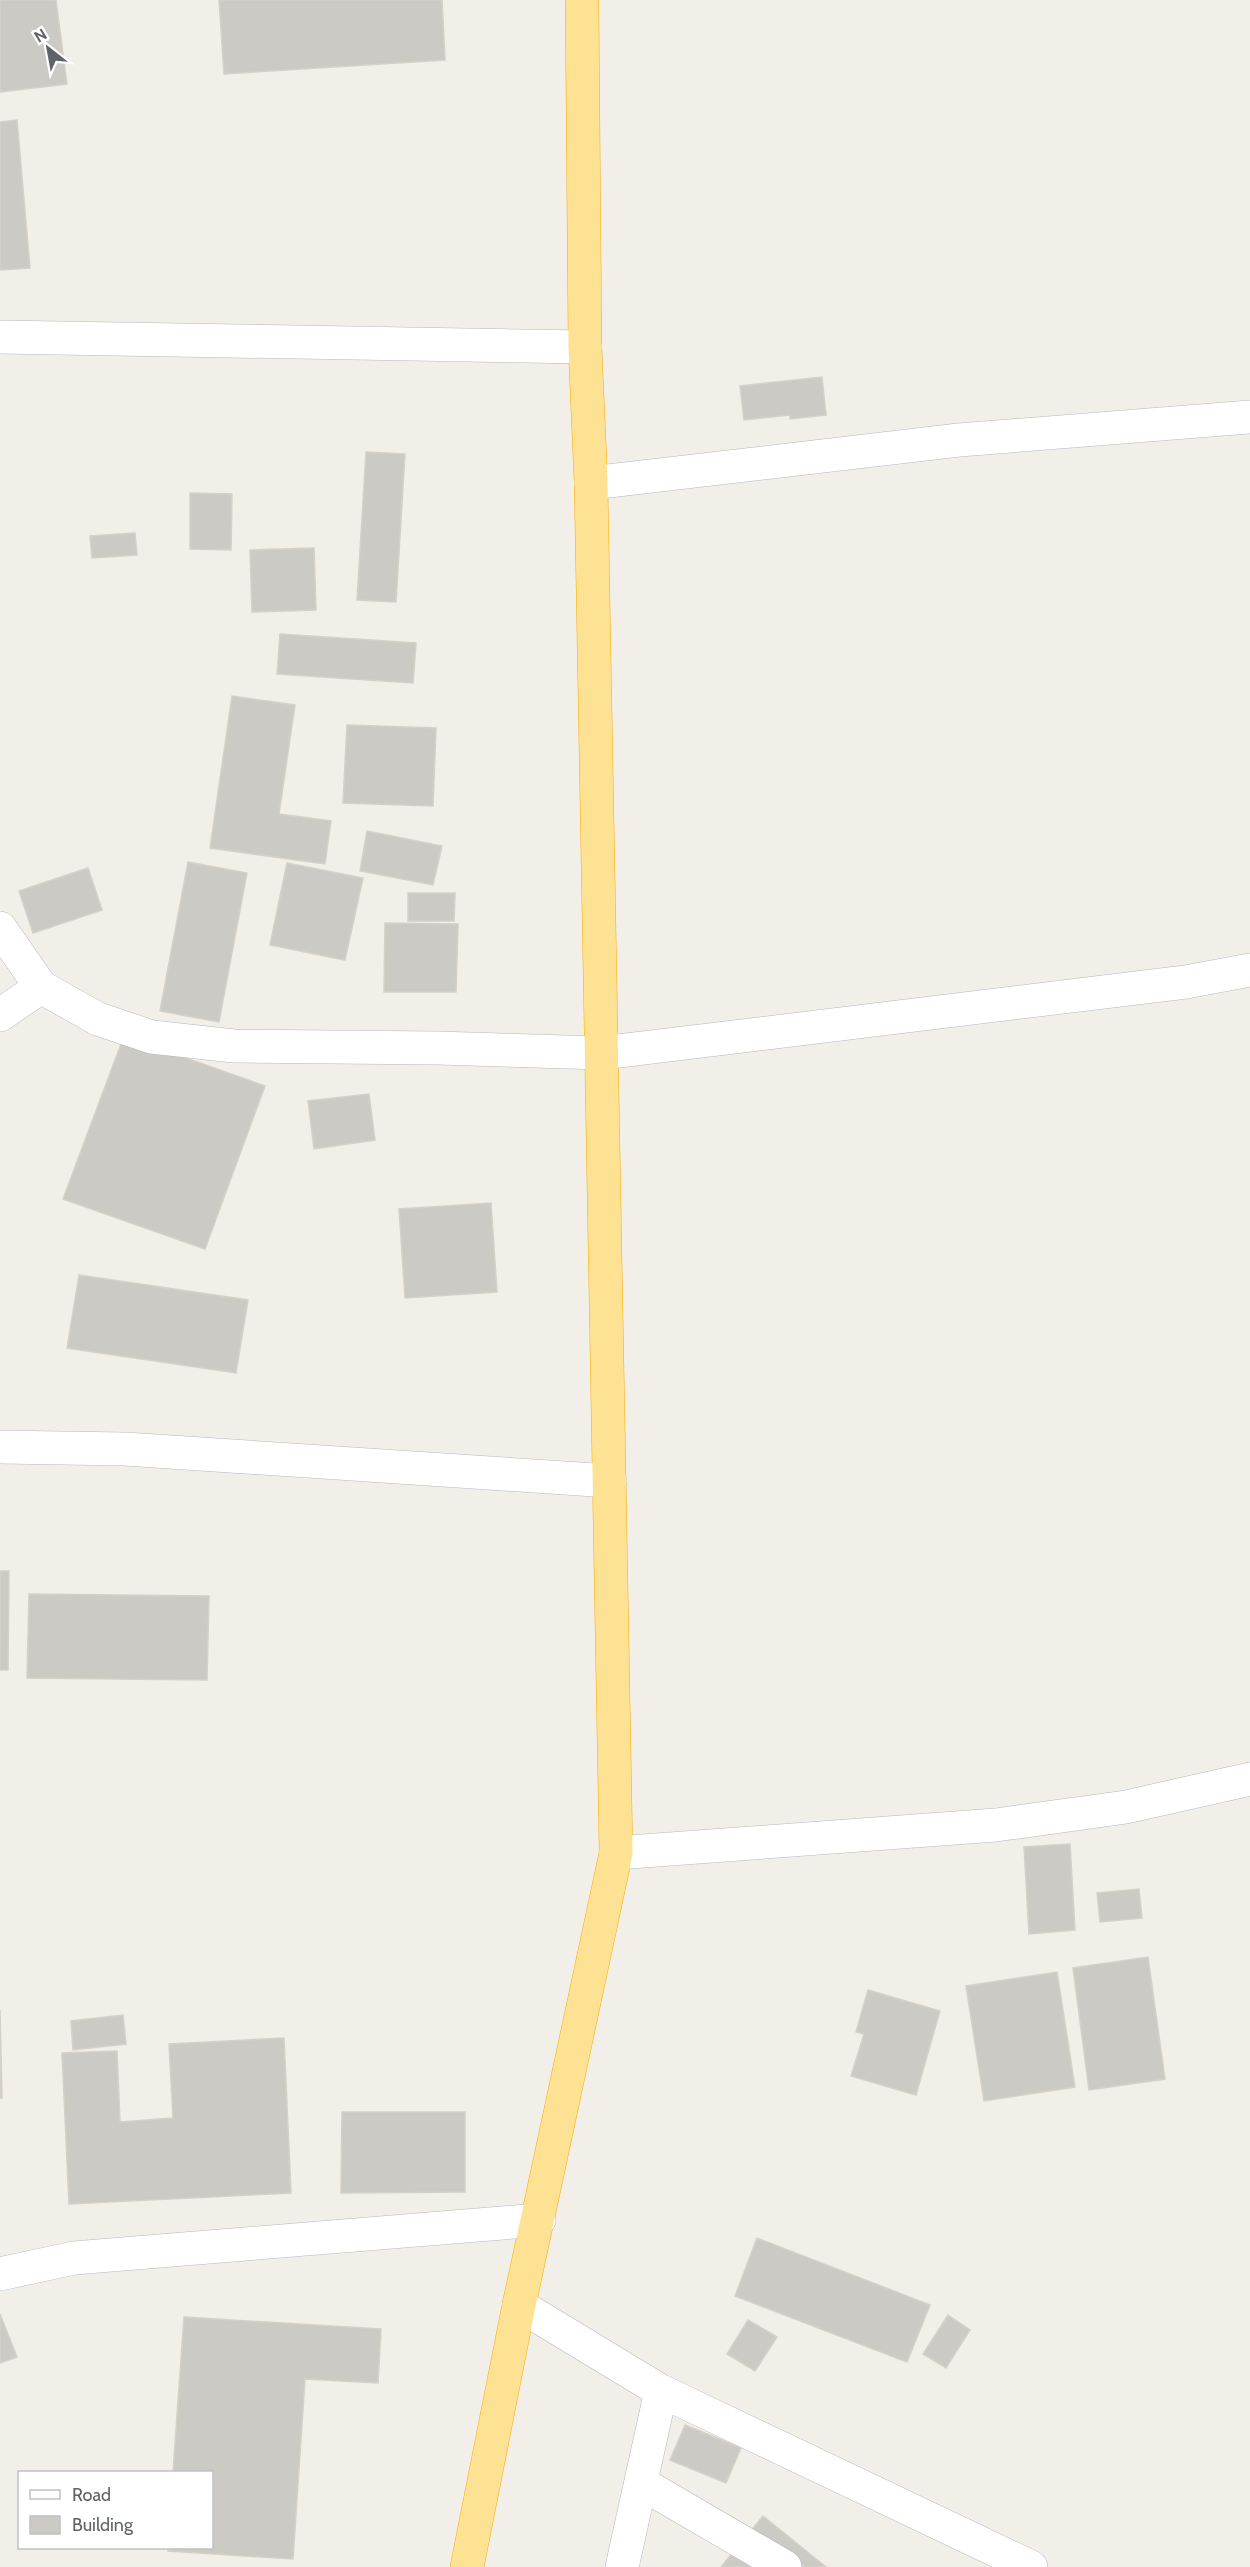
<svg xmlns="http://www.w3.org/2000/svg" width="1250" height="2567" viewBox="0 0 1250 2567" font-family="Cabin,sans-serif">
  <rect width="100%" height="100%" fill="#f1efe8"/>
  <path fill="#cccac5" stroke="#d6d1c6" stroke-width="1.5" d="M 0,0 L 56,0 L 67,84 L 0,92 Z
    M 219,0 L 442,0 L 445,60 L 224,74 Z
    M 17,120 L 30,268 L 0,270 L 0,122 Z
    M 822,377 L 826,415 L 790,419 L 790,415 L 744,420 L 740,386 Z
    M 366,452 L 405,454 L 396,602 L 357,600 Z
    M 190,493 L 232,494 L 231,550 L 190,549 Z
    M 135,533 L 137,555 L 92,558 L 90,536 Z
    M 314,548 L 316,610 L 252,612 L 250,550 Z
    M 280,634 L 416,643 L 413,683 L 277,674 Z
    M 232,696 L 295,705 L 279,814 L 331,821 L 325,864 L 210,848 Z
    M 347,725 L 436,728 L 433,806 L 343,803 Z
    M 367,831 L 442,846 L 433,885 L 360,871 Z
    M 188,862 L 247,873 L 219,1022 L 160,1011 Z
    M 287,863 L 363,878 L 345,960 L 270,945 Z
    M 88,868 L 102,910 L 33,933 L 19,891 Z
    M 408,893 L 455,893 L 454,921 L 408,921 Z
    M 385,923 L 458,924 L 456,992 L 384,992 Z
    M 124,1036 L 265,1086 L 205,1249 L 63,1199 Z
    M 369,1094 L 375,1140 L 314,1149 L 308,1101 Z
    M 491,1203 L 497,1292 L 405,1298 L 399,1209 Z
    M 79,1275 L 248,1300 L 236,1373 L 67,1348 Z
    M 0,1571 L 9,1571 L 8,1670 L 0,1670 Z
    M 29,1594 L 209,1596 L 207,1680 L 27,1678 Z
    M 1070,1844 L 1075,1930 L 1029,1934 L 1024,1847 Z
    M 1139,1889 L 1142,1918 L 1100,1922 L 1097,1893 Z
    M 1148,1957 L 1165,2079 L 1089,2090 L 1073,1968 Z
    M 1057,1972 L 1075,2087 L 984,2101 L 966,1986 Z
    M 868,1990 L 940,2011 L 916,2095 L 851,2076 L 864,2034 L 856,2032 Z
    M 0,2010 L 2,2098 L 0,2098 Z
    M 123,2015 L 126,2044 L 73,2050 L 71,2021 Z
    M 284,2038 L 291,2193 L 69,2204 L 62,2053 L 117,2051 L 120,2122 L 173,2118 L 169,2044 Z
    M 342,2112 L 465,2112 L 465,2192 L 341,2193 Z
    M 757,2238 L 930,2305 L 907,2362 L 735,2296 Z
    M 0,2314 L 17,2357 L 0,2363 Z
    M 948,2315 L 970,2330 L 946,2368 L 923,2354 Z
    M 184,2317 L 381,2329 L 378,2383 L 305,2379 L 293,2559 L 168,2551 L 168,2548 L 212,2548 L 212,2472 L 173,2472 Z
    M 748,2320 L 777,2337 L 755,2371 L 727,2354 Z
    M 685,2425 L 741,2448 L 726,2483 L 670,2460 Z
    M 763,2516 L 826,2567 L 721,2567 Z"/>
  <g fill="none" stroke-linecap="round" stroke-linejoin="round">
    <g stroke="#b5b8bc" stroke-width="34">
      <path id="street" d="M 0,337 L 585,347
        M 591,483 L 959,440 L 1250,417
        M 0,928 L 41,987 L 98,1019 L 152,1037 L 234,1046 L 438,1048 L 602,1053 L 1186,982 L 1250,970
        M 0,1015 L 41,987
        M 0,1447 L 125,1449 L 610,1481
        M 616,1853 L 996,1825 L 1126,1807 L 1250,1779
        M 0,2274 L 74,2258 L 539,2220
        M 519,2305 L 661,2391 L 1031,2567
        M 641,2483 L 785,2567
        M 622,2567 L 661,2391"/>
    </g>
    <g stroke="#f9ab00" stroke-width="34">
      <path id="highway" d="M 467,2567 L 519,2305 L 616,1853 L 591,483 L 585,347 L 582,0"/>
    </g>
    <use href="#street" stroke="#fff" stroke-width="33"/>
    <use href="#highway" stroke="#fde293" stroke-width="33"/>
  </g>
  <rect x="18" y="2471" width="195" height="78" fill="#ffffff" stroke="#bfc1c3" stroke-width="1.5"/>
  <rect x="30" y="2490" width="30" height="9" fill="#ffffff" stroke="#bfc1c3" stroke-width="1.5"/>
  <text x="72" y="2501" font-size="18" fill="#5f6368">Road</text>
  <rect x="30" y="2516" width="30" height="18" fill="#cccac5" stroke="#bfc1c3" stroke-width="1.5"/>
  <text x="72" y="2531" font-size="18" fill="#5f6368">Building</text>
  <g transform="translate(48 48) rotate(329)" stroke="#ffffff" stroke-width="4.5" paint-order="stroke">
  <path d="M0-4.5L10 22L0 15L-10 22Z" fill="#5f6368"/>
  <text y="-9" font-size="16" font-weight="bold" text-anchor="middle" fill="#5f6368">N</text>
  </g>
</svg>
